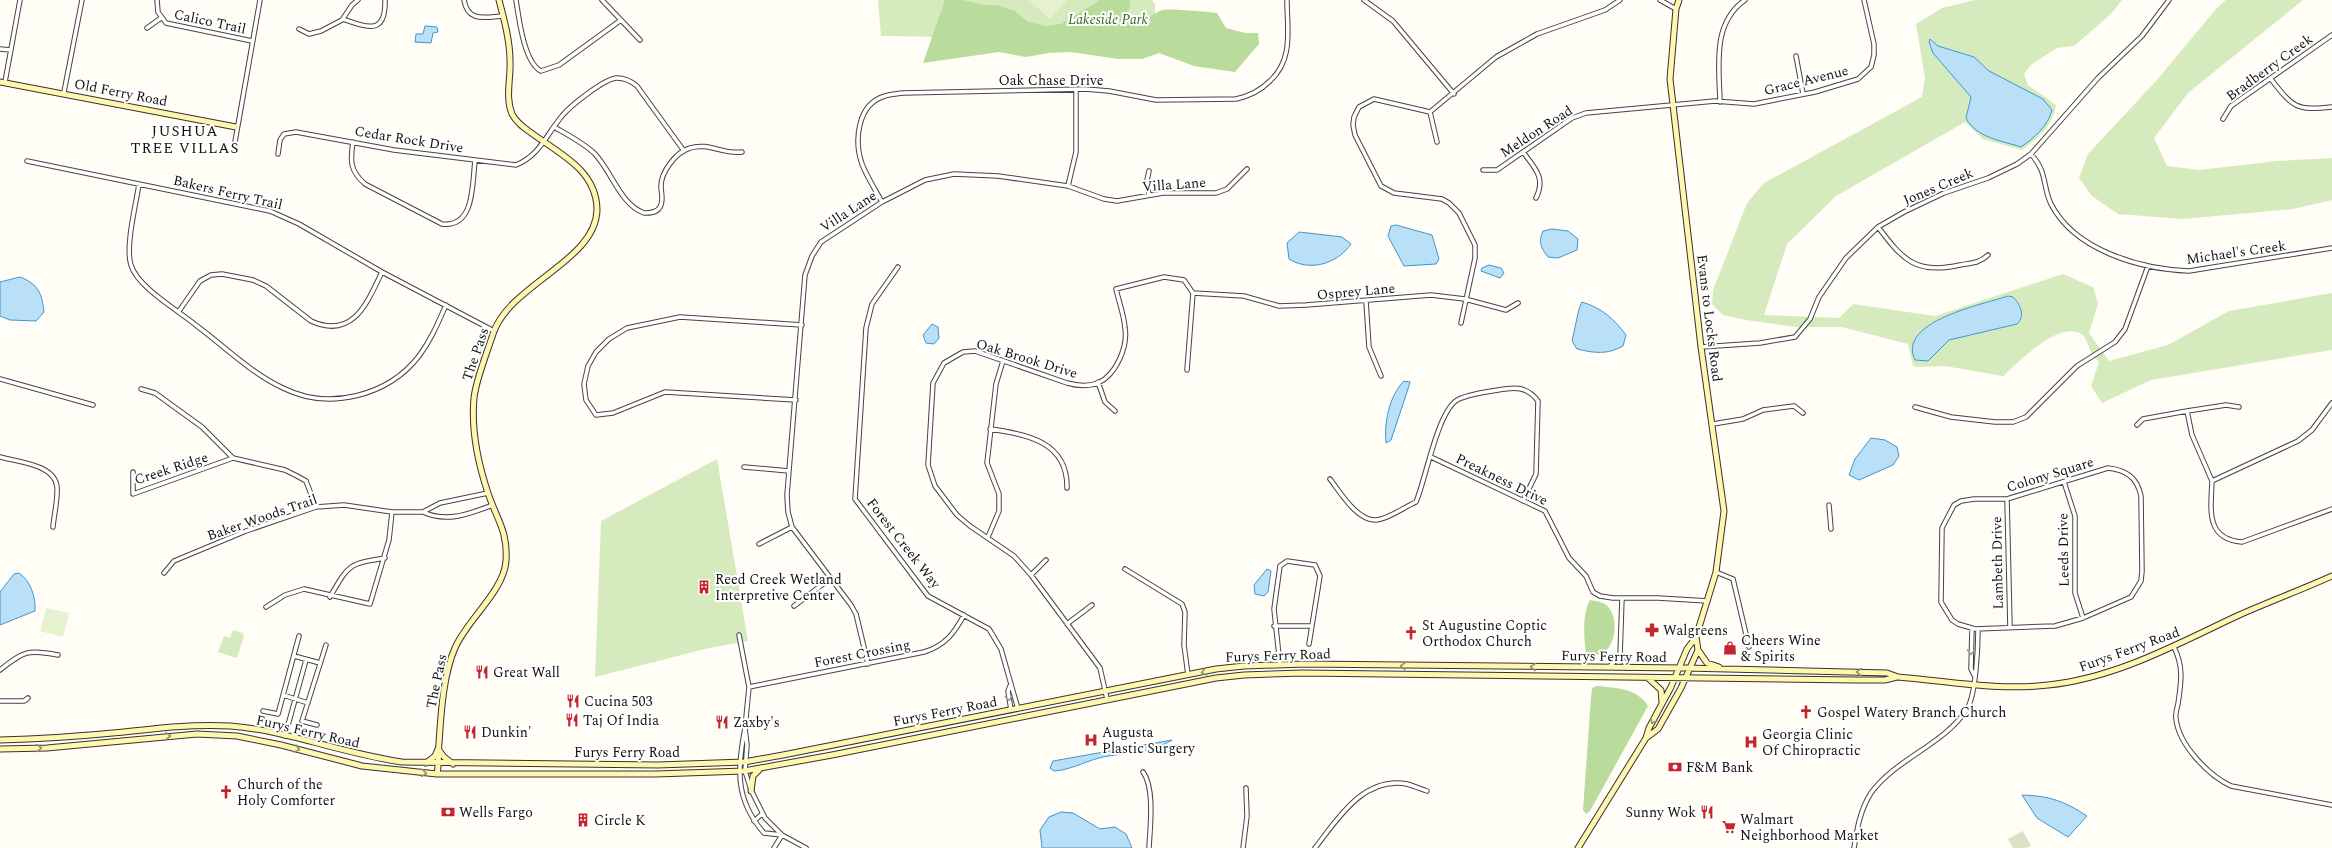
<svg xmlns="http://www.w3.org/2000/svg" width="2332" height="848" viewBox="0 0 2332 848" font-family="Spectral,serif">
  <rect width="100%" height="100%" fill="#fffdf5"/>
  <path fill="#d5ebbd" d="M 878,0 L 1152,0 L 1155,4 L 1155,40 L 881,36 Z
    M 1975,0 L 2122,0 L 2112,13 L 2074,46 L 2057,48 L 2031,65 L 2024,74 L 2028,85 L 2056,105 C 2053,126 2038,138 2022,150 L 1983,139 L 1965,122 L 1836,196 L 1787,244 L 1764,315 L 1839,318 L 1853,304 L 1935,316 L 2063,274 L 2093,287 L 2098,304 L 2089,333 L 2109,361 L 2168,345 L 2229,311 L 2332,293 L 2332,350 L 2151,380 L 2102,403 L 2091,386 L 2099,362 C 2096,358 2091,354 2090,350 C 2087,344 2087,338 2081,334 C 2058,320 2018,363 2003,376 L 1945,366 L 1917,367 L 1913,366 L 1908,344 L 1842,327 L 1796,327 L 1746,320 L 1723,315 L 1712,304 L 1713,290 L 1747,203 L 1764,183 L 1922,97 L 1925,78 L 1916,24 L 1942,8 Z
    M 2226,0 L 2303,0 L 2188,93 L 2154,138 L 2167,166 L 2199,170 L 2277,161 L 2332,158 L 2332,200 L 2293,209 L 2182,219 L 2118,214 L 2092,196 L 2079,178 L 2088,154 L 2156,81 L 2216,9 Z
    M 717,459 L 748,641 L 709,648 L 595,677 L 601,521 Z
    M 233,630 L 242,633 L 244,636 L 237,658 L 218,652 L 224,636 L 230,638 Z"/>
  <path fill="#b9dc9c" d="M 945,0 L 962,0 L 984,5 L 997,5 L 1015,11 L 1027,21 L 1046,26 L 1061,24 L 1100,0 L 1129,0 L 1131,2 L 1127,17 L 1134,23 C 1146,22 1151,14 1162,10 C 1166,8 1211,12 1217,13 L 1226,28 L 1245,33 L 1258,33 L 1259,44 L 1235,72 L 1194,66 L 1159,53 L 1142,59 L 1118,59 L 1071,52 L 1049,53 L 1026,57 L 999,52 L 923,63 Z
    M 1590,600 C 1597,601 1605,602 1609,608 C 1621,622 1614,664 1586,653 C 1584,637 1582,614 1590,600 Z
    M 1597,686 C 1616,688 1637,688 1648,706 L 1590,811 L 1586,814 L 1583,810 L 1591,697 L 1592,688 Z"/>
  <path fill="#d9e3c4" d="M 2023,831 L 2031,846 L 2026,848 L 2013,848 L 2008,839 Z"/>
  <path fill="#e6f2cf" d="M 1029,0 L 1067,0 L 1050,19 Z
    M 46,608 L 69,613 L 63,637 L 40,631 Z"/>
  <path fill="#b9e0f7" stroke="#3f96cf" d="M 425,26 L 437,27 L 438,32 L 433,33 L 431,43 L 415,42 L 416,34 L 423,34 Z
    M 1930,39 L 1938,46 L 1974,57 L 1989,71 L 2043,99 L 2052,110 C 2048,126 2034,138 2021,147 C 2003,141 1976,138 1966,118 L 1971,97 L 1933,53 L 1929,42 Z
    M 1396,225 L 1432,235 L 1439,259 L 1436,264 L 1404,266 L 1388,236 L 1391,226 Z
    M 1552,229 L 1568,231 L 1578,239 L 1577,250 L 1558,258 L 1548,257 C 1541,248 1538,242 1543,231 Z
    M 1299,232 L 1342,237 L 1351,244 C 1337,264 1310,272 1289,259 L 1287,243 Z
    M 1489,265 L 1501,268 L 1504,273 L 1500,278 L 1481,271 L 1482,268 Z
    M 20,277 C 38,284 42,293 44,312 L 36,321 L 10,320 L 0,316 L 0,282 Z
    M 2008,296 L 2013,297 C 2020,304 2026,316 2017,324 L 1949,340 L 1928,361 L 1915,360 C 1896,321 1985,304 2008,296 Z
    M 1582,302 C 1602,308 1614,319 1626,335 L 1623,346 C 1607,355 1594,353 1577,349 L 1572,341 L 1579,309 Z
    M 932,324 L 938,327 L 939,338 L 934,344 L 926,343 L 923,335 Z
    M 1404,381 L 1410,382 L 1408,389 L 1391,440 L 1386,443 C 1384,423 1389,396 1404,381 Z
    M 1871,438 L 1885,440 L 1897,447 L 1899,456 L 1893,465 L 1859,480 L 1849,475 L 1855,459 Z
    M 1267,569 L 1271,571 L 1268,592 L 1264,596 L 1255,594 L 1254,585 Z
    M 19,573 C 31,581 36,598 35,611 L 0,625 L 0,592 L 14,574 Z
    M 1172,740 C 1150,754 1124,752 1099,758 C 1084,762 1070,770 1054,771 L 1050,768 L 1053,761 Z
    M 2022,795 C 2050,796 2064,801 2087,816 L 2068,837 L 2037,818 Z
    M 1061,812 L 1073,813 L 1100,829 L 1115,827 L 1126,834 L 1132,848 L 1042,848 L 1040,830 L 1049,817 Z"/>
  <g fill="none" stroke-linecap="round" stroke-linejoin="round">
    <g stroke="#444" stroke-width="5.5">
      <path id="street" d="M 157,0 L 158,12 L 166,23 L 252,41
        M 464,0 C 468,23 485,17 503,16
        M 516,0 C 519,19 524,62 541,71 L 559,65 L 621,20
        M 602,0 L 640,40
        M 1364,0 L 1393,21 L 1454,94
        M 1660,0 L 1676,9
        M 343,19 C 368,28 386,35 385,0
        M 147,28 L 161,18
        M 299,29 L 309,34 L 321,31 L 342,20 L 352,5 L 358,0
        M 0,49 L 11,50
        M 1796,56 L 1803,94
        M 2270,78 C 2293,107 2295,111 2332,107
        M 5,82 L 20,0
        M 64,92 L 82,0
        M 1720,102 C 1719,65 1712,23 1745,0
        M 1430,112 L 1437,142
        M 2223,119 L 2231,106 L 2332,35
        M 554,127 C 568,135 584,143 595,154 C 612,172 620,204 644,213 C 649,213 657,213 660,207 C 664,201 661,193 661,186 C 661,172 676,152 690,148 C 708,142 724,155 742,152
        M 235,142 L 260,0
        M 353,142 C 350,161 350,171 365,184 L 442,224 C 475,228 472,184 475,161
        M 1523,152 C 1535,168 1546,178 1536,198
        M 278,154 L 280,140 L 284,134 L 296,132 L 394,150 L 516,165 C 540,155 546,135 562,116 C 570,106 605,78 617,78 C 625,78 631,81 637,86 L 684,151
        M 2031,154 C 2048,173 2042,185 2051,204 C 2075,251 2141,269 2189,271 L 2332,248
        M 27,161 L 270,211 L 299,224 L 382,272 L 494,331
        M 1483,170 L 1497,170 L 1572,118 L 1586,113 L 1715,101 L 1754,104 L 1815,92 L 1858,79 L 1871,67 L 1874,55 L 1874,44 L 1864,0
        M 139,184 C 136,204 125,247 131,265 C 137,287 179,311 197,326 C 225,347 251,373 283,388 C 329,411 388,396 419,356 C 431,340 438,323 446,305
        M 1068,186 L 1076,152 L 1076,89
        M 1149,195 L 1147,180 L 1149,171
        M 882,202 C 875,189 867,177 862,164 C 854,141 857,104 885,96 C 891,94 897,94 903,93 L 1085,89 L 1109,91 L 1156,100 L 1236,99 C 1250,96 1260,91 1270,81 C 1294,59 1287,29 1287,0
        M 1878,227 C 1903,260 1916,275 1960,265 C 1971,263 1980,263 1988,255
        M 898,267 L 872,304 L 866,328 L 855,499 L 928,596 L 989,629 L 1001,649 L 1018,709
        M 1193,293 L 1244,296 L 1279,306 L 1306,305 L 1431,295 L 1465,299 L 1506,310 L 1518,303
        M 1366,301 L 1369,347 L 1381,376
        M 179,311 L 200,281 L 211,275 L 222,274 L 253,280 L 266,286 L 311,321 C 353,340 367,303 382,272
        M 1461,323 L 1475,258 L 1475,245 L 1459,213 L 1449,203 L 1442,199 L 1394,193 L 1381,186 L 1355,135 L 1353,125 L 1354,117 L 1359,107 L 1374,99 L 1430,112 L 1496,57 L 1537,34 L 1605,10 L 1620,0
        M 1701,347 L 1760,343 L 1795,337 L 1810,319 L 1819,297 L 1846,258 L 1878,227 L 1904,212 L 1944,193 L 1988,178 L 2017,164 L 2031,154 L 2098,78 L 2142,36 L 2169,0
        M 0,379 L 93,405
        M 1098,382 L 1105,402 L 1115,411
        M 141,389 L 155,393 L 202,427 L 233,458 L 285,470 L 297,476 L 306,481 L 316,507
        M 796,400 L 665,392 L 613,413 L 596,415 L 586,400 L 584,384 L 588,366 L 596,352 L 609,339 L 627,328 L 680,317 L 802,325
        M 2332,403 L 2312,430 L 2298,441 L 2212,481 C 2211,509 2205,539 2242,542 L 2332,509
        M 1915,407 L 1951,417 L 1995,422 L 2013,422 L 2026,417 L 2077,366 L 2115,342 L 2125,329 L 2148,266
        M 2187,411 L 2192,435 L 2212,481
        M 1713,424 L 1743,419 L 1763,410 L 1794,406 L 1803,413
        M 2137,425 L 2143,419 L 2187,411 L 2226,405 L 2239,407
        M 990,429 C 1027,434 1068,442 1067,488
        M 0,457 C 17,462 55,464 57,487 C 58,500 54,514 53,527
        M 1431,457 L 1545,511 L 1569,558 L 1586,576 L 1593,592 L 1600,596 L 1613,598 L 1658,598 L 1708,601
        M 744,467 L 789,471
        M 2108,468 C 2126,470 2137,477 2141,496 L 2142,571 L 2141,581 L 2131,597 L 2083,618 L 2055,626 L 1975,629 L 1958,624 L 1952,620 L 1941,602 L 1942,528 L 1954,505 L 1961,501 L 1974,499 L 2007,499 Z
        M 133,472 L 133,494 L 233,458
        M 1330,479 C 1340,492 1357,521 1376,520 C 1389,519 1404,507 1416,502 C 1426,479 1438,408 1459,399 C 1470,394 1485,392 1498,390 C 1515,387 1527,386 1538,401 L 1536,474 L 1523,501
        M 2064,482 L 2075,516 L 2075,593 L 2083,618
        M 2007,499 L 2010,627
        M 1829,505 L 1831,529
        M 423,512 C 447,523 469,514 493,505
        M 988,537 L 999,511 L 999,494 L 987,463 L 996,384 L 1003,361
        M 759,544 L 792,527
        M 1125,569 L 1182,604 L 1185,612 L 1184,645 L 1188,675
        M 1716,572 L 1733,579 L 1749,647
        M 164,573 L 174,561 L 246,531 L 316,507 L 344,505 L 392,512 L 423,512 L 440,503 L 488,493
        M 1031,575 L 1046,560
        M 330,597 C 349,564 348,564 385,558
        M 1622,598 L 1620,656 L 1628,668
        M 794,606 L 831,578
        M 266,607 L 285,595 L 304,589 L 370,604 L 389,540 L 392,512
        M 1067,624 L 1092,605
        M 1274,626 L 1312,626
        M 1972,628 L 1971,669 L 1974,675
        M 739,635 L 749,687 L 745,728
        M 2174,647 C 2184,667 2181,683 2178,704 C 2177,708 2175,714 2176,719 C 2179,745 2208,775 2231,786 L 2332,805
        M 294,656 L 320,663
        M 868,664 L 856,614 L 851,605 L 792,527 L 788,512 L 787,495 L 805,275 L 812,256 L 821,242 L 882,202 L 925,180 L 954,174 L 998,176 L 1068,186 L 1104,199 L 1117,201 L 1163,193 L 1216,193 L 1227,189 L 1247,169
        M 1280,665 L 1274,609 L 1280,566 L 1287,561 L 1315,565 L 1320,576 L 1309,644
        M 1609,667 L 1620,656
        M 0,670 C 24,651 28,649 58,655
        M 1010,686 L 1008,691 L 1011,710
        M 749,687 L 924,652 C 944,646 954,634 964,615
        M 283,695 L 308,703
        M 1107,699 L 1100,668 L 1031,575 L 1014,556 L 970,526 L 957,515 L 935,486 L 928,465 L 933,383 L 944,363 L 963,352 L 975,351 L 1067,383 C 1078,386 1087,387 1098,383 C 1116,375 1128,347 1125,328 C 1124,315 1119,302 1116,289 L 1164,277 L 1184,280 L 1193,293 L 1187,370
        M 0,701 L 24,701 L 28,698
        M 263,711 L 278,714 L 299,636
        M 317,725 L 302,721 L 326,645
        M 745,728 L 747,745 L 745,771 L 751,790 L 765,818 L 782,835 L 764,833 C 735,800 737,769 745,728 Z
        M 285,736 L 306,660
        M 1143,772 C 1155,788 1150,828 1149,848
        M 754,821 L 762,814
        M 774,848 L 782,835 L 806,848
        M 1243,848 L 1247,816 L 1246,788
        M 1315,848 C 1337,820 1363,776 1407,784 C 1414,786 1421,789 1427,791
        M 1854,848 C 1857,829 1860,810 1871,793 C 1895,759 1944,745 1967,709 C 1976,695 1978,647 1978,629"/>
    </g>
    <g stroke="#333" stroke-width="7">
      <path id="secondary" d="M 1679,0 L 1676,9 L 1670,79 L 1701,347 L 1724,511 L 1716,572 L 1696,637 L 1687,649 L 1671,687 L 1649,728 L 1646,738 L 1658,729 L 1681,688 L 1698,650 L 1696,637
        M 0,82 L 236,127
        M 1698,650 L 1707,663 L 1719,667
        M 1648,678 L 1661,690 L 1662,702
        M 0,740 C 42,739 83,736 124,732 C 159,728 194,724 230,726 C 286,730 344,754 402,762 L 658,765 L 744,762 L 783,755 L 1216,669 L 1244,666 L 1305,664 L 1685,668 L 1887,673 L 1898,677 C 1947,681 1999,691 2048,685 C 2116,678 2177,644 2237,616 C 2268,602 2301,590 2332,576
        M 0,749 L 47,748 L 197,734 L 237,736 L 281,745 L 362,766 L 437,774 L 656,774 L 744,771 L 832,755 L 1216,678 L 1244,675 L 1303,673 L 1856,680 L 1885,680 L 1897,677
        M 426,763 L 435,756 L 438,749 L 444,757 L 453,764
        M 437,774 C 439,764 438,754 439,743 C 441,714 443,675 455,648 C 466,621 504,591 506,561 C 508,531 497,520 488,493 C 478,463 471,430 474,398 C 476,379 487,353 493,334 C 509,284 597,261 597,209 C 596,169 558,153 530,132 C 523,127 516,122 512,114 C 505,97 511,78 510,61 C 510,41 504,19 499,0
        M 751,791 L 753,776 L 760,769
        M 1578,848 L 1646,738"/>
    </g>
    <use href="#street" stroke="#fff" stroke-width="3.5"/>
    <use href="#secondary" stroke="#fff6b0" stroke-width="5"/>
  </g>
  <defs><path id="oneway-chevron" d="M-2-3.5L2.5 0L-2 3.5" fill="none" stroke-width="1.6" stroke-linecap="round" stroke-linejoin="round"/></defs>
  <g stroke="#a0a0a0">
    <use href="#oneway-chevron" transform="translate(1971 652) rotate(91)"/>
    <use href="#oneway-chevron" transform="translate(1009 698) rotate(82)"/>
  </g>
  <g stroke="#948f68">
    <use href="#oneway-chevron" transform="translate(1403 666) rotate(-179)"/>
    <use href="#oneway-chevron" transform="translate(1533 667) rotate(-179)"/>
    <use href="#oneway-chevron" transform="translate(1204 672) rotate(170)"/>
    <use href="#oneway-chevron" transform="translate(1859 672) rotate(-178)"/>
    <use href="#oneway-chevron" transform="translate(1653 721) rotate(120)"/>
    <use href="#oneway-chevron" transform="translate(168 736) rotate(-3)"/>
    <use href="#oneway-chevron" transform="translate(39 748) rotate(-1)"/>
    <use href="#oneway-chevron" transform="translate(297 749) rotate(15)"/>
    <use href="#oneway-chevron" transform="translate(424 773) rotate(5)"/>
  </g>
  <defs>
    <g id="building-bare" transform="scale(1.08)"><path d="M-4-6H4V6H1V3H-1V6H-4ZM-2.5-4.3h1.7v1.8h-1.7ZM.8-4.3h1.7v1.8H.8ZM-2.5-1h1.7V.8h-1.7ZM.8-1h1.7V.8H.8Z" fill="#c4262e" stroke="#fff" stroke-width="2.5" paint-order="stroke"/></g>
    <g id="pharmacy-bare" transform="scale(1.08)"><path d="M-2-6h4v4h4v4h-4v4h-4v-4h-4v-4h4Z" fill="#c4262e" stroke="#fff" stroke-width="2.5" paint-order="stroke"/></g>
    <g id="church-bare" transform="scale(1.08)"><path d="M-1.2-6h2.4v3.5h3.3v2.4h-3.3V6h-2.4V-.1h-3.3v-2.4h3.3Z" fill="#c4262e" stroke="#fff" stroke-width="2.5" paint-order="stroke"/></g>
    <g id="shop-bare" transform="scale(1.08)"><path d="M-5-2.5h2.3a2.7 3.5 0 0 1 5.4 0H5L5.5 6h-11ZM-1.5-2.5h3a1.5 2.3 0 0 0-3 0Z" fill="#c4262e" stroke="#fff" stroke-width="2.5" paint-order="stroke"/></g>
    <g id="restaurant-bare" transform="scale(1.08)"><path d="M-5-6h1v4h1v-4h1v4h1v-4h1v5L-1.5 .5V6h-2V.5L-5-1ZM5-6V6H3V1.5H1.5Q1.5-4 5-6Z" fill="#c4262e" stroke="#fff" stroke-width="2.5" paint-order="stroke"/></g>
    <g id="hospital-bare" transform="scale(1.08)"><path d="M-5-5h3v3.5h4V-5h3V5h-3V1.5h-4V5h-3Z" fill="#c4262e" stroke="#fff" stroke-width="2.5" paint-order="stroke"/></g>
    <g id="bank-bare" transform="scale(1.08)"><path d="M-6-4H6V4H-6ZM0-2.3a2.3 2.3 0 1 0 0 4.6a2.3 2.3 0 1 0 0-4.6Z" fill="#c4262e" stroke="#fff" stroke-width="2.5" paint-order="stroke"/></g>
    <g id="supermarket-bare" transform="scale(1.08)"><path d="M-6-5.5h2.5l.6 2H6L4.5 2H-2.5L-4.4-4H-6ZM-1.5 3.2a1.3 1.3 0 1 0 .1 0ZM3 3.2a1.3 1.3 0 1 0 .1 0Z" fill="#c4262e" stroke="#fff" stroke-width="2.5" paint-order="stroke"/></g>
  </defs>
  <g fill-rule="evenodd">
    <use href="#building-bare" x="704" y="587"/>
    <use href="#pharmacy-bare" x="1652" y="630"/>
    <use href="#church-bare" x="1411" y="633"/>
    <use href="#shop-bare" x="1730" y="648"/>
    <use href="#restaurant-bare" x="482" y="672"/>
    <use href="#restaurant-bare" x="573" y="701"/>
    <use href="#church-bare" x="1806" y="712"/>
    <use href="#restaurant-bare" x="572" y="720"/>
    <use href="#restaurant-bare" x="722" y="722"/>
    <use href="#restaurant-bare" x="470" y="732"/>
    <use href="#hospital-bare" x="1091" y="740"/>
    <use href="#hospital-bare" x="1751" y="742"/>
    <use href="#bank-bare" x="1675" y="767"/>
    <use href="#church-bare" x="226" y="792"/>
    <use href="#bank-bare" x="448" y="812"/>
    <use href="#restaurant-bare" x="1707" y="812"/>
    <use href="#building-bare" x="583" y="820"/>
    <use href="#supermarket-bare" x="1729" y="827"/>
  </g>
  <g text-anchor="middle" stroke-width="4" stroke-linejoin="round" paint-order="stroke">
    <g font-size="14" font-style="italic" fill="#2f6b1f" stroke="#fff">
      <text x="1108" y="24">Lakeside Park</text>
    </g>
    <g font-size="14" fill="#111" stroke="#fff">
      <text transform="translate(210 21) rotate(12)" y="5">Calico Trail</text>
      <text transform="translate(2269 67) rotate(-36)" y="5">Bradberry Creek</text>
      <text x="1051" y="85">Oak Chase Drive</text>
      <text transform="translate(1806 80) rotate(-14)" y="5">Grace Avenue</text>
      <text transform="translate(121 92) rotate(11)" y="5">Old Ferry Road</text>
      <text transform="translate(1536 131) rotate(-33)" y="5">Meldon Road</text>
      <text transform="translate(409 139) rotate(9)" y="5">Cedar Rock Drive</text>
      <text transform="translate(1174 184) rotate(-4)" y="5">Villa Lane</text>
      <text transform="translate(1938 186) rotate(-23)" y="5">Jones Creek</text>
      <text transform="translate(228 192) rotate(13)" y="5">Bakers Ferry Trail</text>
      <text transform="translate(848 211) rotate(-33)" y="5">Villa Lane</text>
      <text transform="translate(2236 252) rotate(-8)" y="5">Michael's Creek</text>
      <text transform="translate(1356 291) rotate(-5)" y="5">Osprey Lane</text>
      <text transform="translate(1710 318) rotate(83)" y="5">Evans to Locks Road</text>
      <text transform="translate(475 354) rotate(-71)" y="5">The Pass</text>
      <text transform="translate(1027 358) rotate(17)" y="5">Oak Brook Drive</text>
      <text transform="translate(171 468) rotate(-18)" y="5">Creek Ridge</text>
      <text transform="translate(2050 474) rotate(-17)" y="5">Colony Square</text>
      <text transform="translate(1502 479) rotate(26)" y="5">Preakness Drive</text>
      <text transform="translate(262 517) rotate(-19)" y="5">Baker Woods Trail</text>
      <text transform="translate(904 543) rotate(52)" y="5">Forest Creek Way</text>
      <text transform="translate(2063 550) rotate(-91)" y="5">Leeds Drive</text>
      <text transform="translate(1997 563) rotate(-91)" y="5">Lambeth Drive</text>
      <text transform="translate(2129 649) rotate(-20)" y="5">Furys Ferry Road</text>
      <text transform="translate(862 653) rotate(-11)" y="5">Forest Crossing</text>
      <text transform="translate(1278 655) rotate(-2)" y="5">Furys Ferry Road</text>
      <text transform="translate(1614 656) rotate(1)" y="5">Furys Ferry Road</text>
      <text transform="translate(436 681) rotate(-78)" y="5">The Pass</text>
      <text transform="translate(945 711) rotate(-11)" y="5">Furys Ferry Road</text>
      <text transform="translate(308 731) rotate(13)" y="5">Furys Ferry Road</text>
      <text x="627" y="757">Furys Ferry Road</text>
    </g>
    <g font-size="14" fill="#111" stroke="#fff" text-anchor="start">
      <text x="715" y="584">Reed Creek Wetland<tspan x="715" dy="16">Interpretive Center</tspan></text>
      <text x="1422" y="630">St Augustine Coptic<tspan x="1422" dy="16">Orthodox Church</tspan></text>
      <text x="1663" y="635">Walgreens</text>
      <text x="1741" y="645">Cheers Wine<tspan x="1741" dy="16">&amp; Spirits</tspan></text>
      <text x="493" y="677">Great Wall</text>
      <text x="584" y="706">Cucina 503</text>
      <text x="1817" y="717">Gospel Watery Branch Church</text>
      <text x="583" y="725">Taj Of India</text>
      <text x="733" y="727">Zaxby's</text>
      <text x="481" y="737">Dunkin'</text>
      <text x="1102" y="737">Augusta<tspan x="1102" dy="16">Plastic Surgery</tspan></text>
      <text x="1762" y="739">Georgia Clinic<tspan x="1762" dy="16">Of Chiropractic</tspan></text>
      <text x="1686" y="772">F&amp;M Bank</text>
      <text x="237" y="789">Church of the<tspan x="237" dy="16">Holy Comforter</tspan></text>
      <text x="459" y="817">Wells Fargo</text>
      <text x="1696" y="817" text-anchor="end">Sunny Wok</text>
      <text x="1740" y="824">Walmart<tspan x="1740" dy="16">Neighborhood Market</tspan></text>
      <text x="594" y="825">Circle K</text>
    </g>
    <g font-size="15" letter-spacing="1" fill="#111" stroke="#fff">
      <text x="185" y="136">JUSHUA<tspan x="185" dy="17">TREE VILLAS</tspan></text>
    </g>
  </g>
</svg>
